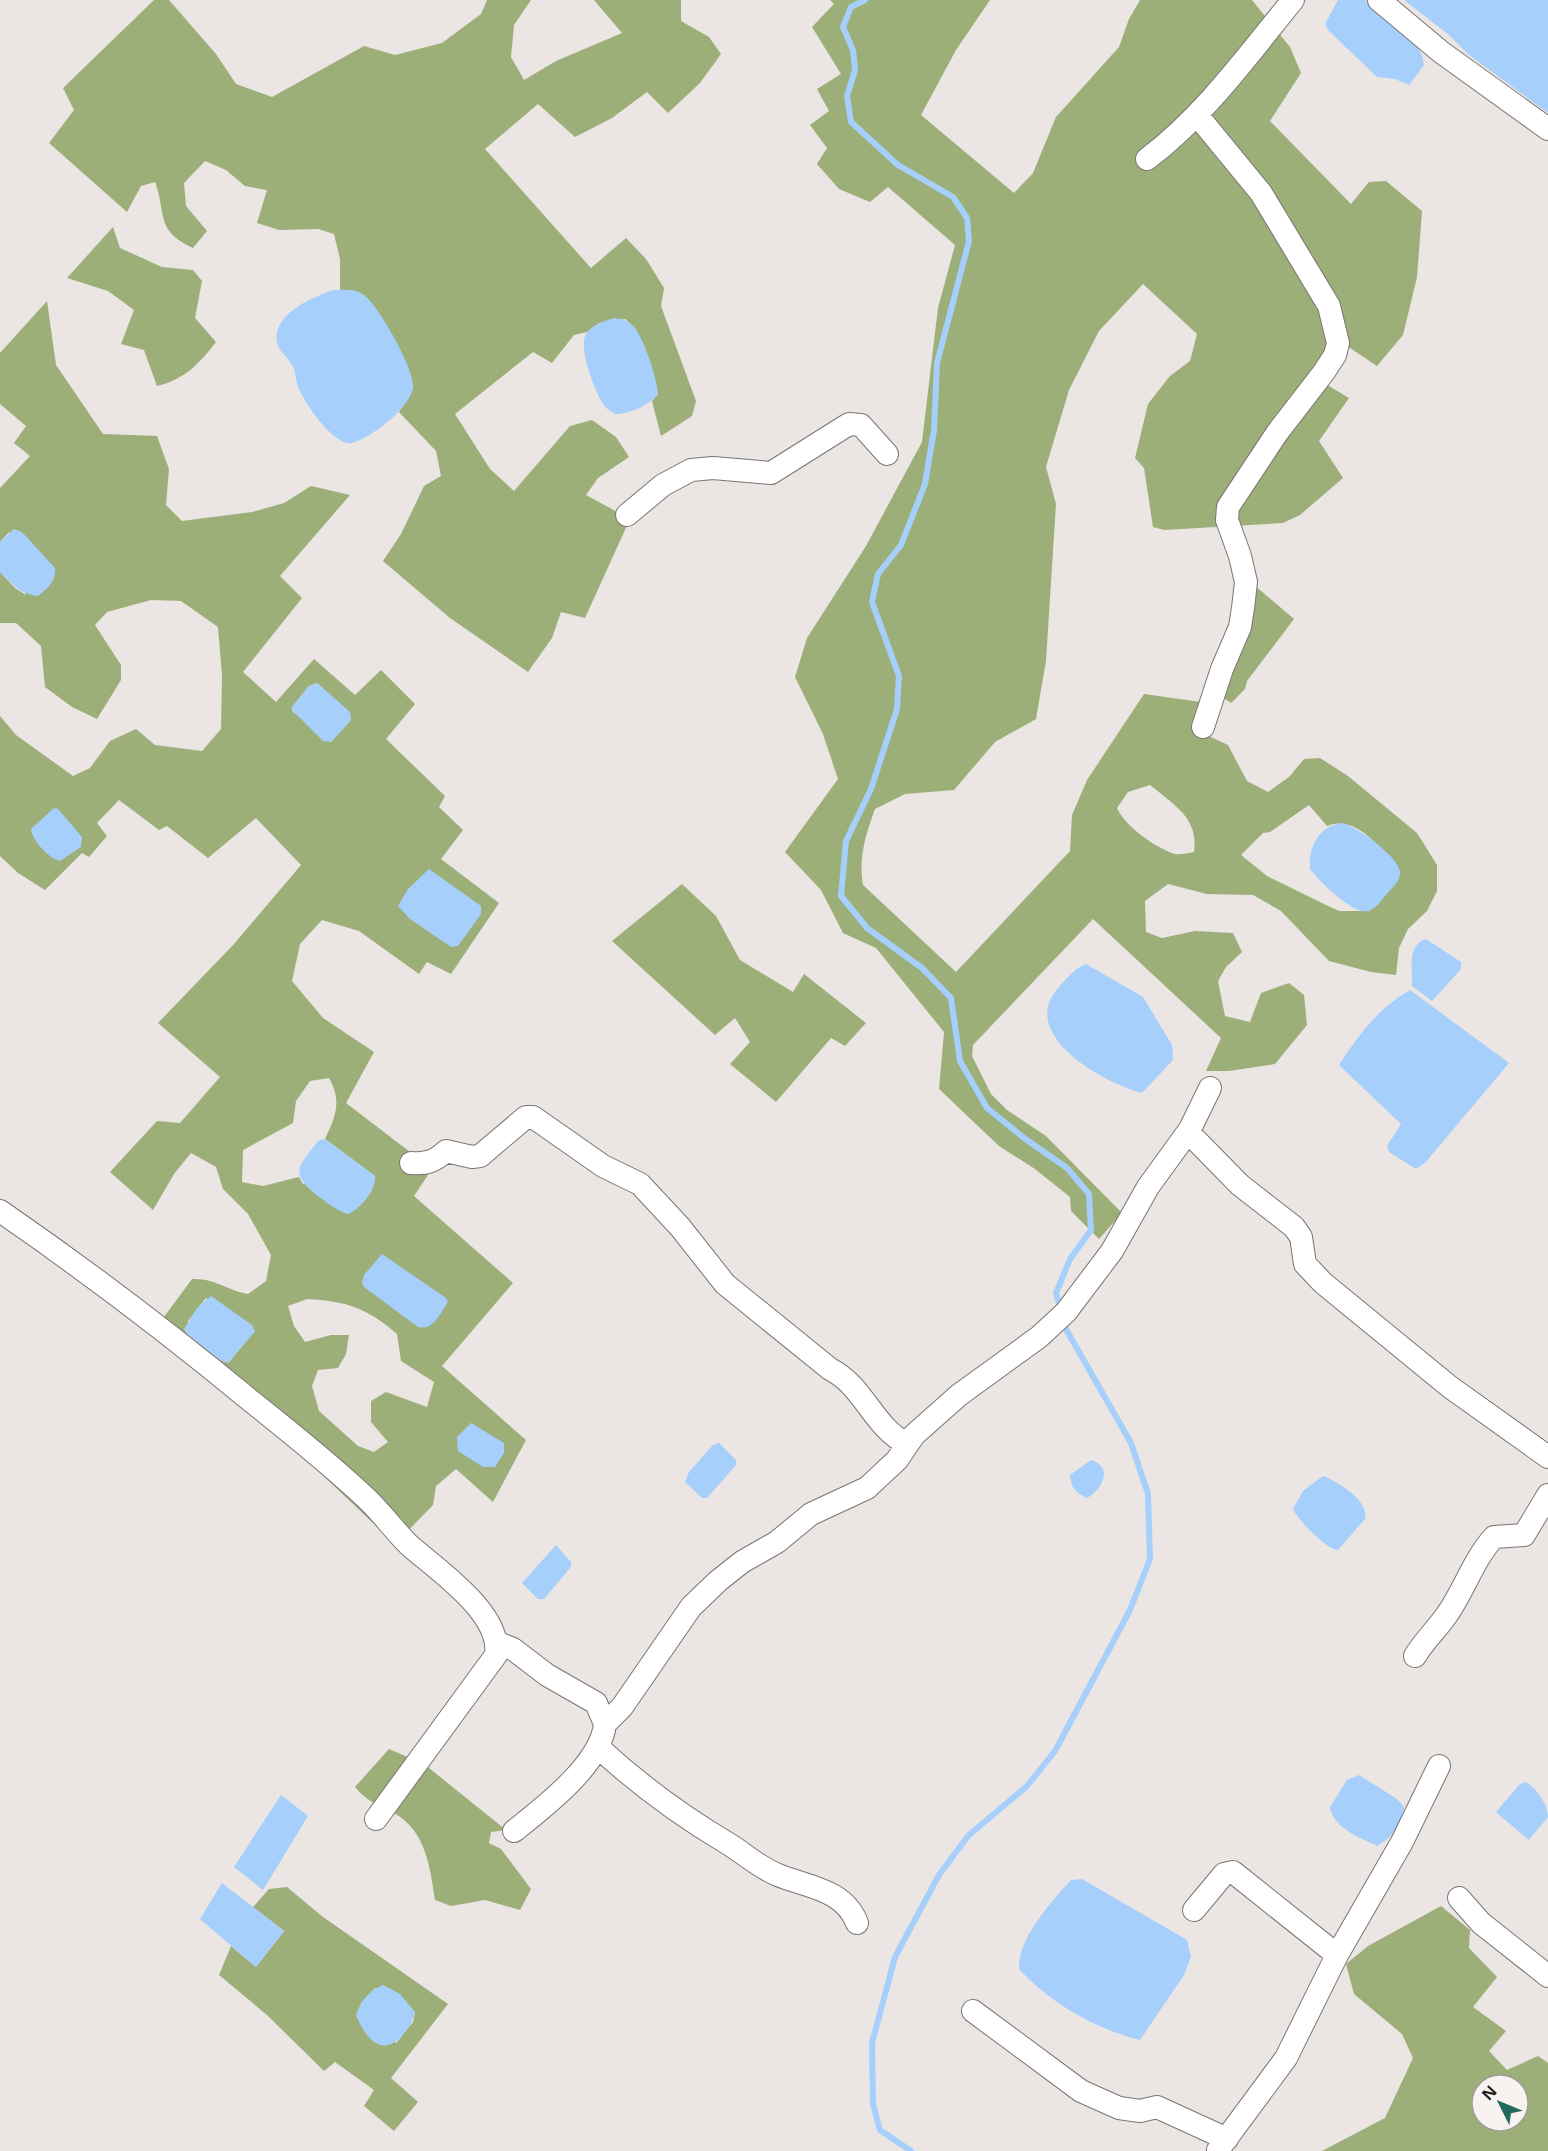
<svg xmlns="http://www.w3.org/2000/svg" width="1548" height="2151" viewBox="0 0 1548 2151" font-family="'Noto Sans',sans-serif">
  <rect width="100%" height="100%" fill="#ebe5e3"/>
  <path fill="#9caf79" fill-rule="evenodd" d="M 154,0 L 169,0 L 216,54 L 236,84 L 272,97 L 364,46 L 395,55 L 442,43 L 481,14 L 487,0 L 531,0 L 514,25 L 511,57 L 524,80 L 556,61 L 622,33 L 594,0 L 681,0 L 681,21 L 709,37 L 721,54 L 700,83 L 668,113 L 647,92 L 612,118 L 575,137 L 538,104 L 485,149 L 591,268 L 626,238 L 646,259 L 664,288 L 661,306 L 696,401 L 692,416 L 661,436 L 652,401 L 658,394 L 635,328 L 625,319 L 599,323 L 587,332 L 574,335 L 552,363 L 533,352 L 455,414 L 490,469 L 514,491 L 570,426 L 592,420 L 616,437 L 629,457 L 598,478 L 586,495 L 630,519 L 585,618 L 561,612 L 552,638 L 528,672 L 450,618 L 383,561 L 401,534 L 424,486 L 441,476 L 436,451 L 399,412 L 413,389 L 351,290 L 340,290 L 340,259 L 334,234 L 318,229 L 279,230 L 257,223 L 267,190 L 245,186 L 226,170 L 205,161 L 184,183 L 186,206 L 207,231 L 193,248 C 155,230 167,215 155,182 L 141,186 L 127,212 L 49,143 L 74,110 L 63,88 Z
    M 830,0 L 990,0 L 956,50 L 921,115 L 1014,193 L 1033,173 L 1056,117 L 1119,47 L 1129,19 L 1140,0 L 1252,0 L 1290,47 L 1301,73 L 1270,121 L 1351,204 L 1369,182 L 1386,181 L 1422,211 L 1417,277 L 1403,335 L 1377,366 L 1350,348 L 1329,346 L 1314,377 L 1349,398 L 1319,441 L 1343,478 L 1300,515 L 1283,523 L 1164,530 L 1153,527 L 1144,468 L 1135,458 L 1148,404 L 1170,376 L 1190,361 L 1197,334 L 1143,284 L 1099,331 L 1069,390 L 1046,467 L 1056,504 L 1046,661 L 1036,719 L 995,742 L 954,790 L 905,794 L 875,809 C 866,834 858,858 863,885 L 956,972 L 1070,851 L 1072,815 L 1087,780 L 1144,694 L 1201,702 L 1200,732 L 1228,745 L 1247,781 L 1268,792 L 1289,777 L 1304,759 L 1320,758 L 1348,776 L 1417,833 L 1437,865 L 1437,891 L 1427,911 L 1408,929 L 1399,948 L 1396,975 L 1371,972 L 1329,961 L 1281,911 L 1253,895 L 1207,894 L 1168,884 L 1145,901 L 1146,932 L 1162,938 L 1195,931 L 1233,933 L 1242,952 L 1226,967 L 1218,981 L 1225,1016 L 1250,1022 L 1261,993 L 1289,983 L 1304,995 L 1307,1025 L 1275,1064 L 1229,1071 L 1206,1071 L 1221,1038 L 1093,919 L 973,1045 L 972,1056 L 991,1094 L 1007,1110 L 1046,1136 L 1122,1213 L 1099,1239 L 1071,1211 L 1070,1197 L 1035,1169 L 999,1146 L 939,1089 L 944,1032 L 876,948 L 843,933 L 821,890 L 785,852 L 838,779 L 823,734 L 795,677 L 807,638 L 866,546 L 922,442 L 938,308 L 955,245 L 888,187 L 870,202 L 839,189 L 817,164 L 827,148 L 810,125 L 829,111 L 817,89 L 841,74 L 812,27 L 834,4 ZM 1150,785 C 1174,805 1199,818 1194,852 C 1188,853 1180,855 1175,854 C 1155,848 1125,826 1117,808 L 1128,792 ZM 1309,805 L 1327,826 C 1354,815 1373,842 1392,858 L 1368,911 L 1339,911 L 1326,905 L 1267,876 L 1241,855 L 1263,833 L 1270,832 Z
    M 113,227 L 120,248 L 162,267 L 193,270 L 202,281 L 195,318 L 216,342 C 200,363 184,380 157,386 L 144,350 L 121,344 L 134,310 L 108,291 L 67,278 Z
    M 47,301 L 56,365 L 103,434 L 157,436 L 169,469 L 166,505 L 182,521 L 252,512 L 284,503 L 311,486 L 350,495 L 280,576 L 302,598 L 243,672 L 276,702 L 314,659 L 355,695 L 381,670 L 415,704 L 386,739 L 445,796 L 439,807 L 463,830 L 441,859 L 499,903 L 451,974 L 427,962 L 419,974 L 359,931 L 322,920 L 300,944 L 292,981 L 323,1018 L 374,1052 L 346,1103 L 410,1152 L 428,1175 L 414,1196 L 513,1283 L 442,1366 L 526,1440 L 493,1502 L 456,1469 L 436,1486 L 433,1505 L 395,1544 L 161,1321 L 192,1279 C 215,1278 226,1290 248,1294 L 266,1281 L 271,1255 L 248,1214 L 223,1189 L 216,1167 L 191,1153 L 174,1174 L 153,1210 L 110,1172 L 157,1121 L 180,1123 L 220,1077 L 158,1023 L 234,944 L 301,865 L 256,818 L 208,858 L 167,826 L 159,830 L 119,800 L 97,823 L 107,836 L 89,857 L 82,853 L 45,890 L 18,873 L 0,856 L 0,716 L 16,735 L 73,776 L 90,768 L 110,741 L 136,729 L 155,745 L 202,751 L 221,729 L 222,676 L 218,627 L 181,601 L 151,600 L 107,612 L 95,625 L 121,665 L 121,680 L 97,719 L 72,707 L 45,687 L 41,646 L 16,623 L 0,623 L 0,572 L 15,588 L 26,595 L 9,532 L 0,542 L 0,488 L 30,456 L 14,443 L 26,426 L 0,404 L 0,353 ZM 317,683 L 349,712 L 351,720 L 331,742 L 292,711 L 292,707 L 309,686 ZM 329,1078 C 342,1101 336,1116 325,1139 L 375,1176 L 303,1184 L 299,1177 L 263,1186 L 242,1182 L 243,1150 L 293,1123 L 296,1101 L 310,1081 ZM 206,1298 L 255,1331 L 228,1363 L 220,1360 L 187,1334 L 188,1321 ZM 307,1299 C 346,1301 367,1308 397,1334 L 401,1361 L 434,1382 L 427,1407 L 386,1392 L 371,1401 L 371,1422 L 388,1442 L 374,1452 L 358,1446 L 319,1411 L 312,1386 L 318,1370 L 338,1368 L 346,1354 L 349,1335 L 331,1335 L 305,1342 L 294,1326 L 288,1306 Z
    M 1254,585 L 1294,619 L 1247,681 L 1245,689 L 1231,703 L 1219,695 Z
    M 682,884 L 716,916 L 740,960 L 793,992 L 804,974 L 866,1023 L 845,1046 L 831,1038 L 776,1102 L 730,1064 L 750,1042 L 735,1018 L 715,1035 L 612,941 Z
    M 389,1749 L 424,1764 L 506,1830 L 491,1832 L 489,1843 L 501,1849 L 531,1889 L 520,1910 L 485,1900 L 451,1906 L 435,1900 C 430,1867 426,1831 394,1813 C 378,1805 366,1801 355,1787 Z
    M 287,1887 L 323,1917 L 448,2004 L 391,2078 L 418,2102 L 394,2131 L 364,2106 L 374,2090 L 335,2062 L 324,2071 L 267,2015 L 219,1975 L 231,1946 L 256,1967 L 284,1931 L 253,1907 L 269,1889 ZM 375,1988 L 415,2012 L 413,2022 L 396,2043 L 356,2015 L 362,2002 Z
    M 1441,1906 L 1470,1930 L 1469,1948 L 1497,1977 L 1473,2007 L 1506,2031 L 1489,2051 L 1507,2070 L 1538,2056 L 1548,2063 L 1548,2151 L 1322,2151 L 1385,2118 L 1413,2058 L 1402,2034 L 1354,1994 L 1346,1964 L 1368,1946 ZM 1482,2085 L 1518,2085 L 1518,2121 L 1482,2121 Z"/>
  <path fill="#a6cffb" d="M 1338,0 L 1365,0 C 1385,16 1422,38 1424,65 L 1409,85 L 1395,79 L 1377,77 L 1329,31 L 1325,24 Z
    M 1404,0 L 1548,0 L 1548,113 L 1469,55 L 1449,35 Z
    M 333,290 C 343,290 355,288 364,295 C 378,305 414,368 413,386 C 412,407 371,438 352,443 C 335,447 306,405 300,391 C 296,384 296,376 294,369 C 290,358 279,353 277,342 C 272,314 313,297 333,290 Z
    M 614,318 C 623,319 629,321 635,328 C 645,342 657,378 658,394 C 649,405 630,414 616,414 C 610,411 605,408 602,402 C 594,389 578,347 586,334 C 592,325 604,321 614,318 Z
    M 14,529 L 22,532 L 55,568 C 56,581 48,588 38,596 C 20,594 12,584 0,572 L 0,542 Z
    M 317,683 L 350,712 L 351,720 L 331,742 L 323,741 L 292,710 L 292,707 L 309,686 Z
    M 54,808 L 58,809 L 82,837 L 81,847 L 60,861 C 48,858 32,840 31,829 Z
    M 1342,823 C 1356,826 1399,857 1400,872 C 1401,881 1391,889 1386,895 C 1381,901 1376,908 1369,911 C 1354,916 1318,880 1310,869 C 1308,847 1319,826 1342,823 Z
    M 429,869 L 481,906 L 481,914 L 458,946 L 451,947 L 410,919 L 398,906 L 408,889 Z
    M 1426,939 L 1461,962 L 1461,969 L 1432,1001 L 1412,986 C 1413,970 1406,945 1426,939 Z
    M 1086,964 L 1143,997 L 1172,1045 L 1173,1060 L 1142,1093 C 1104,1083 1017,1035 1058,988 C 1065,980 1075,968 1086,964 Z
    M 1410,990 L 1509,1063 L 1425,1163 L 1416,1169 L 1389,1152 L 1387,1146 L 1401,1124 L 1339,1065 C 1359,1034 1378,1009 1410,990 Z
    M 325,1139 L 375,1176 C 376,1191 361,1208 348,1214 C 337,1211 329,1204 319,1197 C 288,1173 298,1167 319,1140 Z
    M 382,1254 L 446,1298 L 448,1302 C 440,1314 433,1331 418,1327 L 364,1287 L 362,1283 L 364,1275 Z
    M 211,1296 L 252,1325 L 255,1331 L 228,1363 L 220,1360 L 187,1334 L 184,1329 L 197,1308 Z
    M 471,1423 L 504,1443 L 504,1453 L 495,1467 L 483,1467 L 458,1451 L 457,1437 Z
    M 719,1443 L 736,1460 L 736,1465 L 707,1498 L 702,1498 L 685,1482 L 689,1472 L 713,1445 Z
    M 1091,1460 C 1114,1467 1102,1490 1087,1498 C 1076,1493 1071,1488 1070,1475 Z
    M 1323,1476 C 1337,1481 1370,1501 1365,1519 L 1338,1550 C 1327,1550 1298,1520 1293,1509 L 1303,1491 Z
    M 556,1545 L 571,1562 L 571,1567 L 544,1599 L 538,1599 L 522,1583 Z
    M 1359,1775 L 1397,1799 L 1404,1807 C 1404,1822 1390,1840 1377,1846 C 1359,1837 1333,1828 1330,1807 L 1347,1780 Z
    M 1526,1782 C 1537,1789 1548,1804 1548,1817 L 1529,1840 L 1496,1812 L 1520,1784 Z
    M 281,1795 L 308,1816 L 263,1890 L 234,1867 Z
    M 1082,1879 L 1187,1940 L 1191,1957 L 1184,1975 L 1140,2040 C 1096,2029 1050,2003 1019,1969 C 1018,1938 1051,1902 1071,1880 Z
    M 222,1883 L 284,1931 L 256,1967 L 200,1919 Z
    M 383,1985 L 400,1994 L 415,2012 C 413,2021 410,2026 404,2033 C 383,2060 365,2038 356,2015 C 361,2002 369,1990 383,1985 Z"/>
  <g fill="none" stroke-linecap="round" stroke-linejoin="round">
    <path stroke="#a6cffb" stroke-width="6" d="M 865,0 L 851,7 L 843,27 L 853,50 L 855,70 L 847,96 L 851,122 L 898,165 L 953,197 L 967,218 L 969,241 L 937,363 L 934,430 L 925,484 L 901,545 L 878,574 L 872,602 L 899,676 L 897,709 L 871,789 L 846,841 L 841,896 L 867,928 L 922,968 L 951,998 L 960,1061 L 987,1108 L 1024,1138 L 1067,1168 L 1089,1194 L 1091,1230 L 1070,1259 L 1056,1293 L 1061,1311
      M 911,2151 L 880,2130 L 873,2104 L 872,2043 L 895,1957 L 939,1875 L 968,1836 L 1027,1786 L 1055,1751 L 1130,1610 L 1150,1559 L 1148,1494 L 1131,1443 L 1067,1331 L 1064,1321"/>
    <g stroke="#7a7573" stroke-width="24">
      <path id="minor" d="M 1379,0 L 1441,52 L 1548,129
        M 1197,115 L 1261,193 L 1329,306 L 1338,343 L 1335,355 L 1324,372 L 1277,433 L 1228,507 L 1227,520 L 1240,556 L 1246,582 L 1243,608 L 1240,627 L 1222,669 L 1203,727
        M 1147,159 C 1204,116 1248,55 1293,0
        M 627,515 L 663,485 L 691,470 L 713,468 L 771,473 L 849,424 L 861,425 L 887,454
        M 1188,1132 L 1240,1185 L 1294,1227 L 1301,1237 L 1305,1264 L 1323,1283 L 1450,1387 L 1548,1457
        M 411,1163 C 426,1164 434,1162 446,1151 L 472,1157 L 480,1156 L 526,1117 L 533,1117 L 603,1166 L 640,1184 L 680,1227 L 725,1284 L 830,1369 C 864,1386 873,1427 907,1444
        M 0,1211 C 87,1271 170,1334 251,1401 C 290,1432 330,1464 366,1498 C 381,1512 394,1530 409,1545 C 437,1570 502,1613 496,1655 L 376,1819
        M 498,1643 L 513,1649 L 547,1675 L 596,1703 L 605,1724 C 601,1764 543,1808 514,1831
        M 1415,1656 C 1424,1641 1436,1630 1446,1616 C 1464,1591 1473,1560 1494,1537 L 1524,1535 L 1548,1495
        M 605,1724 L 622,1707 L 691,1607 L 718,1581 L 742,1562 L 777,1542 L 811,1514 L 867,1488 L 897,1460 L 914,1435 L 959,1395 L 1039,1337 L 1066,1312 L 1112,1251 L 1148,1187 L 1190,1129 L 1210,1088
        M 598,1747 C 638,1784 680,1815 727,1843 C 744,1853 758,1867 778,1875 C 807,1887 844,1889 857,1923
        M 1459,1898 L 1481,1923 L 1548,1976
        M 1194,1910 L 1224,1874 L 1233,1872 L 1337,1955 L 1402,1842 L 1439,1766
        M 973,2011 L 1081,2091 L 1119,2108 L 1140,2111 L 1157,2107 L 1227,2139
        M 1218,2150 L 1286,2058 L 1337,1955"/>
    </g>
    <use href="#minor" stroke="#fff" stroke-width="22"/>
  </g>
  <g transform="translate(1500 2103) rotate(313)"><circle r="28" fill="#f8f2f0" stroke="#a09c9b" stroke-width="1.5"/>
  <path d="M0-4.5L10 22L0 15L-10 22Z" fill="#236a5e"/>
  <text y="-9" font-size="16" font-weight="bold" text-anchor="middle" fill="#1d1b1b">N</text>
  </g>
</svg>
